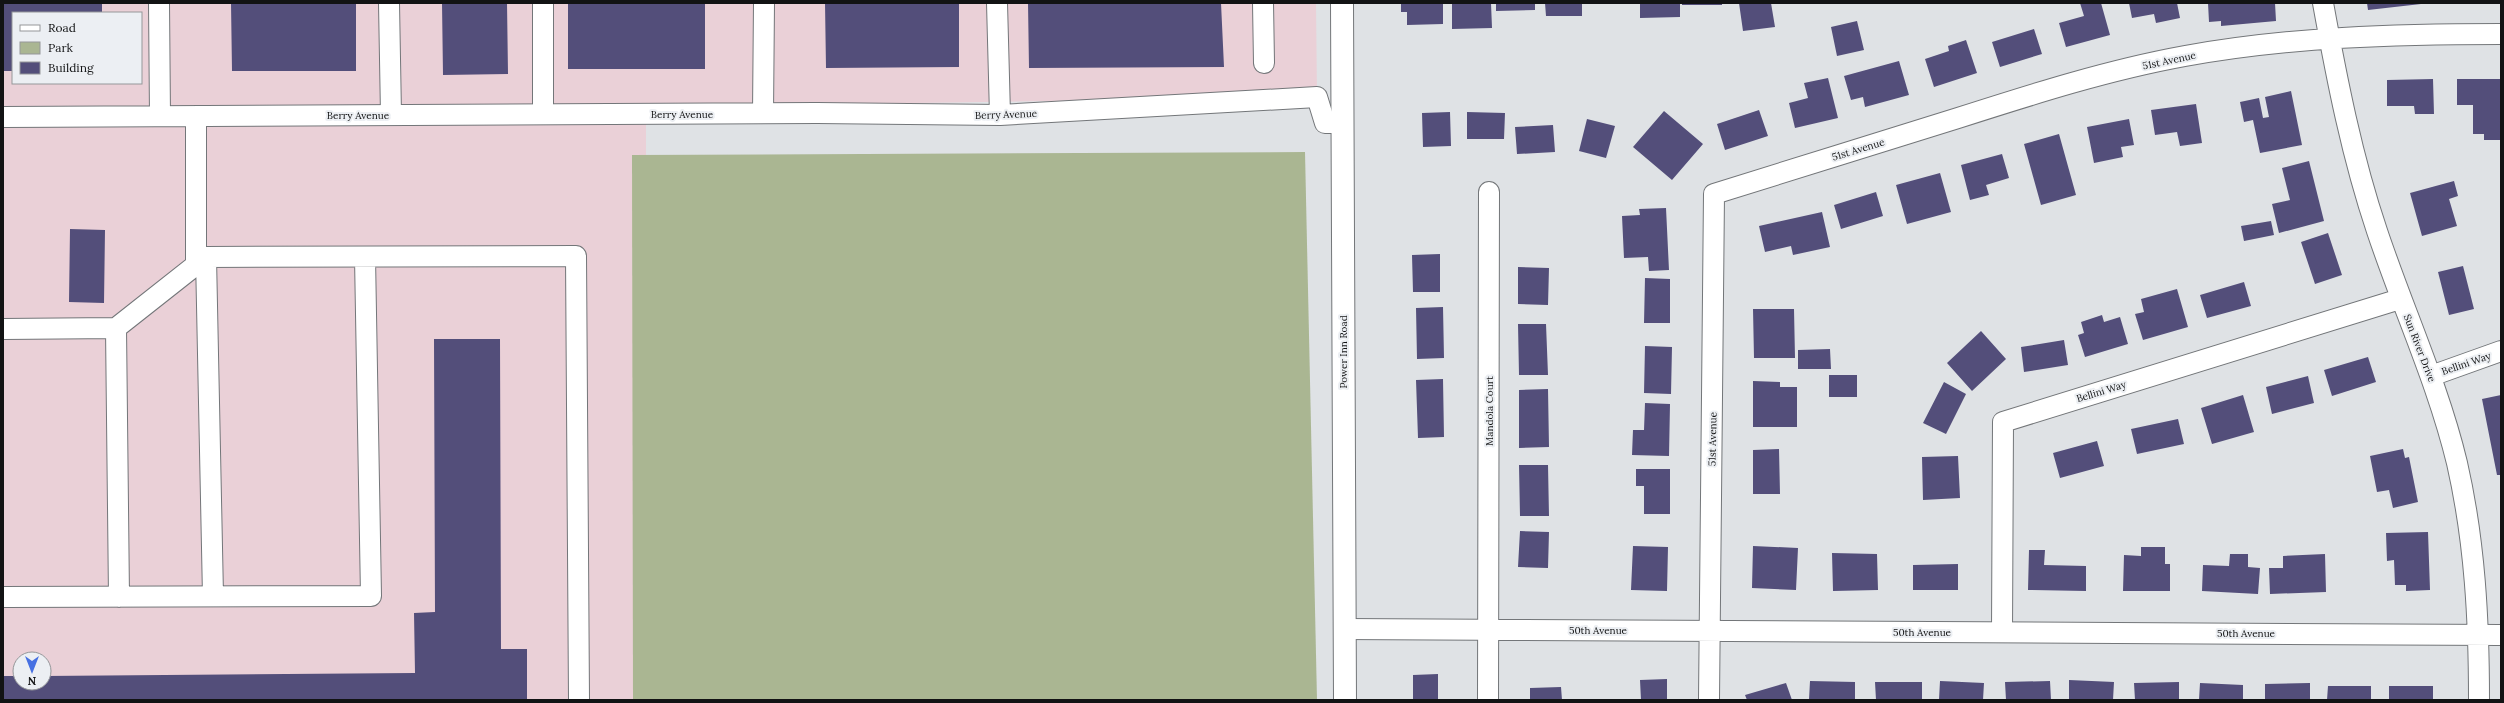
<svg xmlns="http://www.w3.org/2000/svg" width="2504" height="703" viewBox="0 0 2504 703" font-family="Lora,serif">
  <rect width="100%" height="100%" fill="#dfe2e5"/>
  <path fill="#ead0d7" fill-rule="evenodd" d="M 3,3 L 1316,3 L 1317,97 L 646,107 L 646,700 L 3,700 ZM 13,13 L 141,13 L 141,83 L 13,83 ZM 20,659 L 44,659 L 44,683 L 20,683 Z"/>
  <path fill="#aab692" d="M 1305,152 L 1317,700 L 633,700 L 632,155 Z"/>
  <path fill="#534e7a" d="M 3,3 L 102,3 L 102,13 L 13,13 L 13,71 L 3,71 Z
    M 231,3 L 356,3 L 356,71 L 232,71 Z
    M 442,3 L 507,3 L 508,74 L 443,75 Z
    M 568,3 L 705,3 L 705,69 L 568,69 Z
    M 825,3 L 959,3 L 959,67 L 826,68 Z
    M 1028,3 L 1221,3 L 1224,67 L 1029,68 Z
    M 1401,3 L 1443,3 L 1443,24 L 1407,25 L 1407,12 L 1401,12 Z
    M 1452,3 L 1491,3 L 1492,28 L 1452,29 Z
    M 1496,3 L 1535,3 L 1535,10 L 1496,11 Z
    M 1545,3 L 1582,3 L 1582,16 L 1546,16 Z
    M 1640,3 L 1680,3 L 1680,17 L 1640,18 Z
    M 1682,3 L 1722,3 L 1722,5 L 1682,5 Z
    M 1739,3 L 1771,3 L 1775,27 L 1743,31 Z
    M 2080,3 L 2101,3 L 2110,35 L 2066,47 L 2059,23 L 2084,16 Z
    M 2129,3 L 2177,3 L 2180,18 L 2156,23 L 2154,14 L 2132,18 Z
    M 2208,3 L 2275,3 L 2276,21 L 2221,26 L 2221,21 L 2209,22 Z
    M 2367,3 L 2421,3 L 2421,4 L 2368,10 Z
    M 1857,21 L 1864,50 L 1837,56 L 1831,27 Z
    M 2034,29 L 2042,54 L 2000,67 L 1992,42 Z
    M 1966,40 L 1977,73 L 1934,87 L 1925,59 L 1949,51 L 1948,46 Z
    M 1899,61 L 1909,95 L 1865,107 L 1863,97 L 1851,100 L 1844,76 Z
    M 1828,78 L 1838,118 L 1795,128 L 1789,103 L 1808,98 L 1804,83 Z
    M 2433,79 L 2434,114 L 2415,114 L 2414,106 L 2387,106 L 2387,80 Z
    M 2457,79 L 2501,79 L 2501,140 L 2484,140 L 2484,134 L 2473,134 L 2473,105 L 2457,105 Z
    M 2291,91 L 2302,145 L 2260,153 L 2253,120 L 2244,122 L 2240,102 L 2259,98 L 2263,118 L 2269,117 L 2265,97 Z
    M 2196,104 L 2202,143 L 2180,146 L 2177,132 L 2155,135 L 2151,110 Z
    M 1759,110 L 1768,136 L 1725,150 L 1717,124 Z
    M 1664,111 L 1703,144 L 1672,180 L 1633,147 Z
    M 1450,112 L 1451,146 L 1423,147 L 1422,113 Z
    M 1467,112 L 1505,113 L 1504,139 L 1467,139 Z
    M 1587,119 L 1615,126 L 1606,158 L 1579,151 Z
    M 2129,119 L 2134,145 L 2121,147 L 2123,157 L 2094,163 L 2087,127 Z
    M 1553,125 L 1555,152 L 1517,154 L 1515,127 Z
    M 2059,134 L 2076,195 L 2041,205 L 2024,144 Z
    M 2002,154 L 2009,178 L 1986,185 L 1989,195 L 1970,200 L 1961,165 Z
    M 2309,161 L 2324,221 L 2279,233 L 2272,204 L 2290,200 L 2282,168 Z
    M 1940,173 L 1951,212 L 1907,224 L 1896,185 Z
    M 2454,181 L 2458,196 L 2449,199 L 2457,226 L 2422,236 L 2410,193 Z
    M 1876,192 L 1883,216 L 1841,229 L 1834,205 Z
    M 1666,208 L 1669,270 L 1649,271 L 1648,257 L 1624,258 L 1622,216 L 1640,215 L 1639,209 Z
    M 1822,212 L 1830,247 L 1793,255 L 1791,246 L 1765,252 L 1759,226 Z
    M 2271,221 L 2274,235 L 2244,241 L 2241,226 Z
    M 70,229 L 105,230 L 104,303 L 69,302 Z
    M 2328,233 L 2342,275 L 2315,284 L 2301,242 Z
    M 1440,254 L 1440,292 L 1413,292 L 1412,255 Z
    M 2463,266 L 2474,309 L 2449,315 L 2438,272 Z
    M 1518,267 L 1549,268 L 1548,305 L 1518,304 Z
    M 1645,278 L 1670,279 L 1670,323 L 1644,323 Z
    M 2244,282 L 2251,306 L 2207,318 L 2200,295 Z
    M 2177,289 L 2188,327 L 2143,340 L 2135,314 L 2144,312 L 2141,299 Z
    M 1443,307 L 1444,358 L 1417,359 L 1416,308 Z
    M 1753,309 L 1794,309 L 1795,358 L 1754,358 Z
    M 2102,315 L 2104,322 L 2120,317 L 2128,344 L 2085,357 L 2078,335 L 2084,333 L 2081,322 Z
    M 1518,324 L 1546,324 L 1548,375 L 1519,375 Z
    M 1981,331 L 2006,359 L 1972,391 L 1947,363 Z
    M 434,339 L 500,339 L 501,649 L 527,649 L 527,700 L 3,700 L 3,676 L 20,676 L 20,683 L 44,683 L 44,676 L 415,673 L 414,613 L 435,612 Z
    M 2064,340 L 2068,365 L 2024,372 L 2021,347 Z
    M 1645,346 L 1672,347 L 1671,394 L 1644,393 Z
    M 1830,349 L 1831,369 L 1798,369 L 1798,350 Z
    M 2368,357 L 2376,382 L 2332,396 L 2324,370 Z
    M 1829,375 L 1857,375 L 1857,397 L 1829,397 Z
    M 2308,376 L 2314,403 L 2272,414 L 2266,387 Z
    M 1443,379 L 1444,437 L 1418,438 L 1416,380 Z
    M 1753,381 L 1780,382 L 1780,387 L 1797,387 L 1797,427 L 1753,427 Z
    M 1944,382 L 1966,394 L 1946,434 L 1923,423 Z
    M 1548,389 L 1549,447 L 1519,448 L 1519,390 Z
    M 2243,395 L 2254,432 L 2212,444 L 2201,408 Z
    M 2501,395 L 2501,475 L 2497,475 L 2482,399 Z
    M 1645,403 L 1670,404 L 1669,456 L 1632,455 L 1633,430 L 1644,430 Z
    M 2178,419 L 2184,444 L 2137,454 L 2131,429 Z
    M 2097,441 L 2104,466 L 2060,478 L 2053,453 Z
    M 1779,449 L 1780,494 L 1753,494 L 1753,450 Z
    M 2403,449 L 2405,458 L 2409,457 L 2418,502 L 2393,508 L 2389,490 L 2377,492 L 2370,456 Z
    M 1958,456 L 1960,498 L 1923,500 L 1922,457 Z
    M 1519,465 L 1548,465 L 1549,516 L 1520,516 Z
    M 1636,469 L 1670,469 L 1670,514 L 1644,514 L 1644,486 L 1636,486 Z
    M 1520,531 L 1549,532 L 1548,568 L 1518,567 Z
    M 2428,532 L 2430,590 L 2406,591 L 2406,585 L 2395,585 L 2394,560 L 2387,561 L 2386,533 Z
    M 1633,546 L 1668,547 L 1667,591 L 1631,590 Z
    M 1753,546 L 1798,548 L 1796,590 L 1752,588 Z
    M 2141,547 L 2165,547 L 2165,564 L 2170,564 L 2170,591 L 2123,591 L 2124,555 L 2141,556 Z
    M 2029,550 L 2045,550 L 2044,565 L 2086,566 L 2086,591 L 2028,590 Z
    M 1832,553 L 1877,554 L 1878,590 L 1833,591 Z
    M 2230,554 L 2248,554 L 2248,567 L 2260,568 L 2258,594 L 2202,591 L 2203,565 L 2229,566 Z
    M 2325,554 L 2326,592 L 2270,594 L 2269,568 L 2283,568 L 2283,556 Z
    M 1958,564 L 1958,590 L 1913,590 L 1913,565 Z
    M 1438,674 L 1438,700 L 1413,700 L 1413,675 Z
    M 1667,679 L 1667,700 L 1641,700 L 1640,680 Z
    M 2069,680 L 2114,682 L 2113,700 L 2069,700 Z
    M 1810,681 L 1855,682 L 1855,700 L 1809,700 Z
    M 1940,681 L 1984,683 L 1983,700 L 1939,700 Z
    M 2050,681 L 2051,700 L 2006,700 L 2005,682 Z
    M 1875,682 L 1922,682 L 1922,700 L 1876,700 Z
    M 2179,682 L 2179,700 L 2135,700 L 2134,683 Z
    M 1786,683 L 1792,700 L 1747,700 L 1745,695 Z
    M 2200,683 L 2243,685 L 2243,700 L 2199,700 Z
    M 2310,683 L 2310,700 L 2265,700 L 2265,684 Z
    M 2328,686 L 2371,686 L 2371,700 L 2327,700 Z
    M 2389,686 L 2433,686 L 2433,700 L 2389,700 Z
    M 1561,687 L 1562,700 L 1530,700 L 1530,688 Z"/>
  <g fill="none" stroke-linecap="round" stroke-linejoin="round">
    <g stroke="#737679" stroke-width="22">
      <path id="minor" d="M 159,3 L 160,116
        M 389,3 L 391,115
        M 543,3 L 543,114
        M 997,3 L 1000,115
        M 1263,3 L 1264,63
        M 2323,3 C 2337,80 2352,157 2377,231 C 2403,309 2438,384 2457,463 C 2475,542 2479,620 2479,700
        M 763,113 L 764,3
        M 196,116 L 196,265
        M 3,117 L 817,113 L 1000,115 L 1317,97 L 1325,123 L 1343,123
        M 206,257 L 213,596
        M 116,328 L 119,597
        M 3,329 L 116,328 L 206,257 L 576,256 L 579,700
        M 2431,376 L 2501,351
        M 3,597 L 371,596 L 365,257
        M 1344,629 L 2501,635
        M 2002,632 L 2003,422 L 2400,299
        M 1488,700 L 1489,192
        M 1709,700 L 1714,194 C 1795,169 1877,143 1958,118 C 2033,94 2108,70 2185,56 C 2290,37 2395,34 2501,34"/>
    </g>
    <g stroke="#737679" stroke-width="24">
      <path id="major" d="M 1342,3 L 1345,700"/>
    </g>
    <use href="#minor" stroke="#fff" stroke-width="20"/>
    <use href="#major" stroke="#fff" stroke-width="22"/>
  </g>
  <g text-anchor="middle" stroke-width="4" stroke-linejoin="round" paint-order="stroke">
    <g font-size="10" fill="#121314" stroke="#eceff3">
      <text transform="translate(2169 60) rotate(-12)" y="4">51st Avenue</text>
      <text x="682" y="118">Berry Avenue</text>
      <text transform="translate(1006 114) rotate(-2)" y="4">Berry Avenue</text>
      <text x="358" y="119">Berry Avenue</text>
      <text transform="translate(1858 149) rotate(-17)" y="4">51st Avenue</text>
      <text transform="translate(2420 348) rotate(69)" y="4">Sun River Drive</text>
      <text transform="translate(1343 352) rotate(-90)" y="4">Power Inn Road</text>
      <text transform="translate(2466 363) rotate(-19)" y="4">Bellini Way</text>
      <text transform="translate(2101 391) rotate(-17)" y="4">Bellini Way</text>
      <text transform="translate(1489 411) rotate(-90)" y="4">Mandola Court</text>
      <text transform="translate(1712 439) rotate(-89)" y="4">51st Avenue</text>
      <text x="1598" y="634">50th Avenue</text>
      <text x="1922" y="636">50th Avenue</text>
      <text x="2246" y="637">50th Avenue</text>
    </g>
  </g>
  <rect width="2504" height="703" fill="none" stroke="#121314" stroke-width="8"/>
  <rect x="12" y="12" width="130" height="72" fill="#eceff3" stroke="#95979a"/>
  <rect x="20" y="25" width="20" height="6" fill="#ffffff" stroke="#95979a"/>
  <text x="48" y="32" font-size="12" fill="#121314">Road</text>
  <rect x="20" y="42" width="20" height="12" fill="#aab692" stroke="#95979a"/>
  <text x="48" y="52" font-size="12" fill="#121314">Park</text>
  <rect x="20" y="62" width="20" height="12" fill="#534e7a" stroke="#95979a"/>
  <text x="48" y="72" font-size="12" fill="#121314">Building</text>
  <g transform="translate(32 671) rotate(180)"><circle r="19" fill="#eceff3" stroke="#95979a"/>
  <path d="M0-3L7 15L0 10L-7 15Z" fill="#4670e2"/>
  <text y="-6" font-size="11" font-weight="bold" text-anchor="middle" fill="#121314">N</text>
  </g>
</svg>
